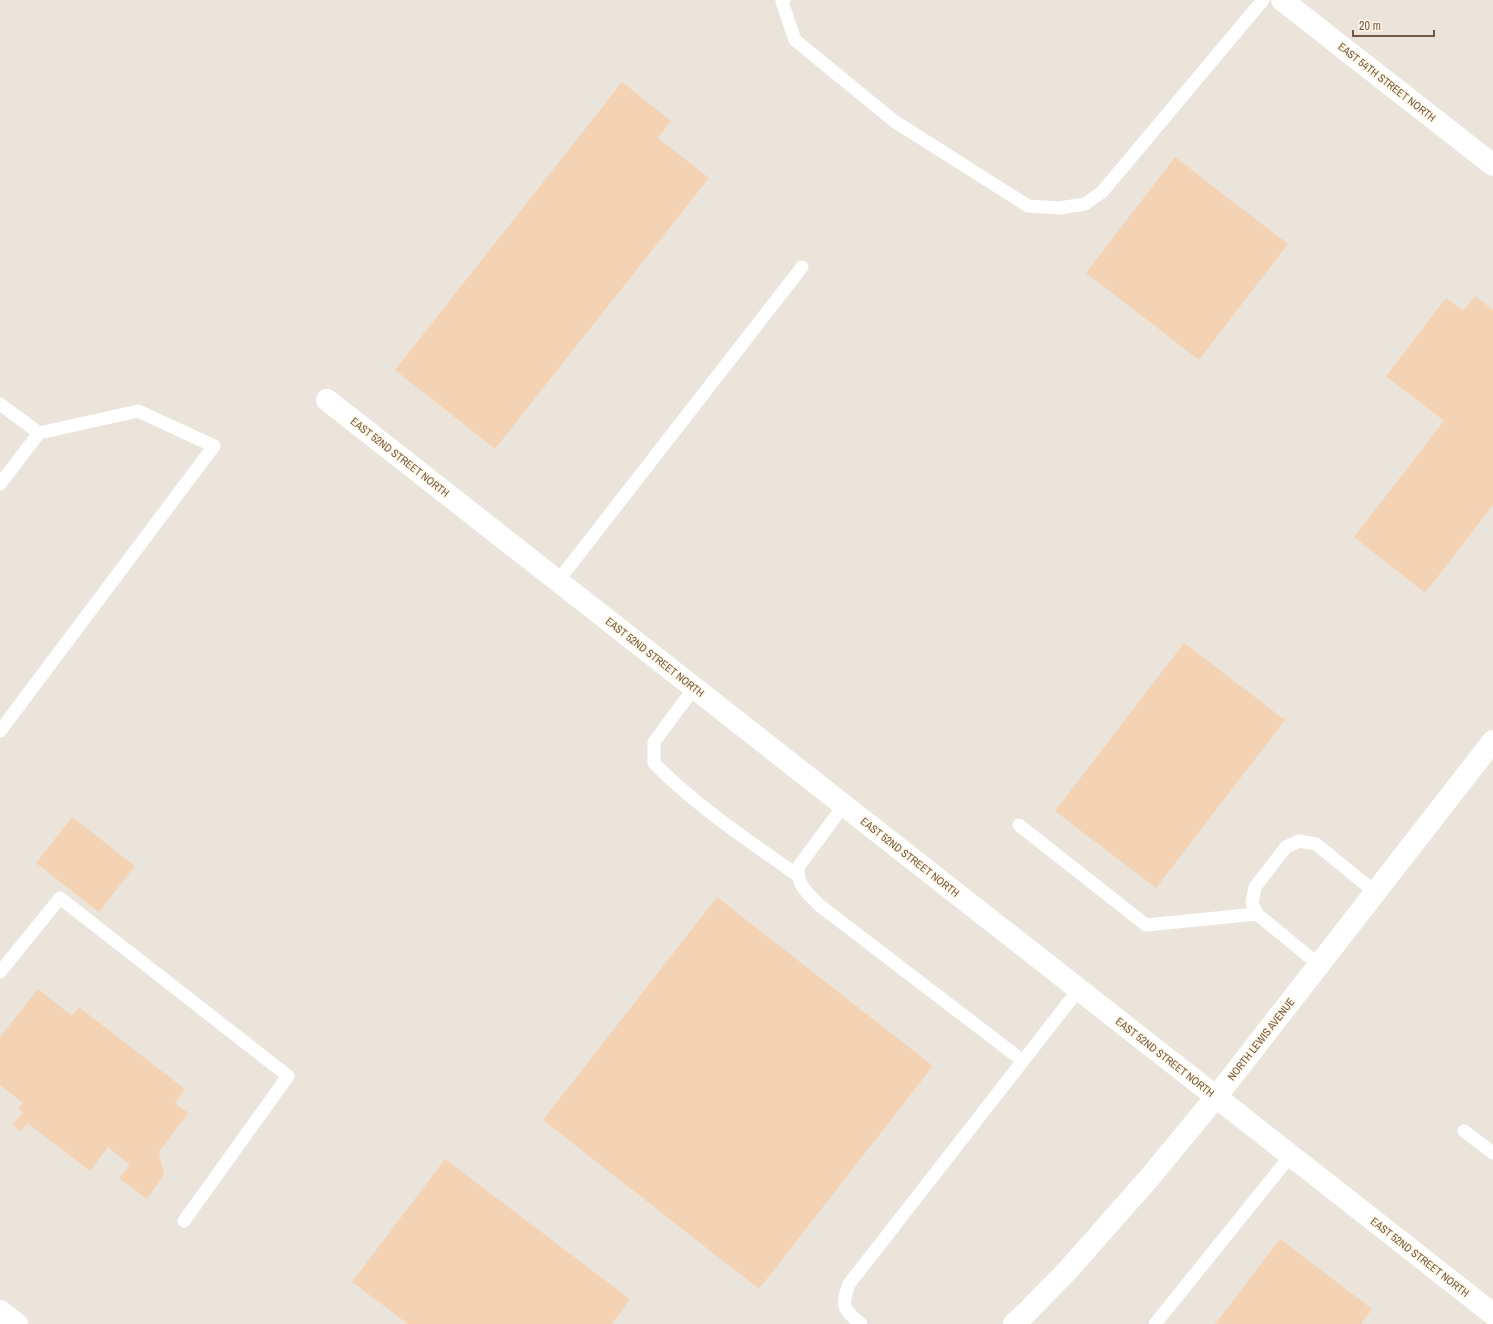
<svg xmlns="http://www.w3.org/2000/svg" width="1493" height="1324" viewBox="0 0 1493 1324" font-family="'Archivo Narrow',sans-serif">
  <rect width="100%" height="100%" fill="#fdf4df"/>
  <path fill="#ebe4db" d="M 0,0 L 1493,0 L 1493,1324 L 0,1324 Z"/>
  <path fill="#f4d3b5" d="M 622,82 L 671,121 L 658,138 L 709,178 L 495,449 L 395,370 Z
    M 1175,157 L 1288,244 L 1199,360 L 1086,273 Z
    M 1475,296 L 1493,310 L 1493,505 L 1425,593 L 1354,537 L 1444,421 L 1386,376 L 1446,298 L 1463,311 Z
    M 1184,643 L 1285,720 L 1156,888 L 1055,811 Z
    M 72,817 L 135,866 L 99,912 L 36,863 Z
    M 717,897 L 933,1066 L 759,1289 L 543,1120 Z
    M 38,989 L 72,1016 L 79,1007 L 185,1089 L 175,1103 L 188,1113 L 159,1152 L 164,1175 L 147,1199 L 119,1178 L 130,1165 L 108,1147 L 90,1171 L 27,1123 L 21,1131 L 13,1125 L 23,1112 L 18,1108 L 23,1103 L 0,1085 L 0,1037 Z
    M 445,1159 L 630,1299 L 612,1324 L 408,1324 L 352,1282 Z
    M 1280,1239 L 1372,1309 L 1361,1324 L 1215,1324 Z"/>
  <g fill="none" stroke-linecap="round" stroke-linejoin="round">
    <path stroke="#fff" stroke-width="13" d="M 784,0 L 782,2 L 795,40 L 894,121 L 1028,206 L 1059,208 L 1085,204 L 1102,192 L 1263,0
      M 0,404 L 39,433
      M 0,484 L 39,433 L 138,411 L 214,446 L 0,731
      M 558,581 L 802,267
      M 694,688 L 654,742 L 654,763 C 696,806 748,840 797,875
      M 844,805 L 799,866 C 795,884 808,893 819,905 L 1023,1061
      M 1019,825 L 1146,925 L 1257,914
      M 1319,965 L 1257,914 L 1252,903 L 1255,887 L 1286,847 L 1299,841 L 1316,844 L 1375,892
      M 0,972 L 60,898 L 288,1076 L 184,1221
      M 1464,1131 L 1493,1153
      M 861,1324 C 843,1309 841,1307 849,1284 L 1079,989
      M 1155,1324 L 1291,1155"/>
    <path stroke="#fff" stroke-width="22" d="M 327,400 L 1493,1314
      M 0,1311 L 17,1324"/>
    <path stroke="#fff" stroke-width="22" d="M 1282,0 L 1493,165
      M 1014,1324 L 1025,1314 L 1068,1270 L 1150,1177 L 1216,1097 L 1493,741"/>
  </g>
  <g text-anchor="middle" stroke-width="3" stroke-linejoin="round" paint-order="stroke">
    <g font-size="11" fill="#745a46" stroke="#fff7e6">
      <text transform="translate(1387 82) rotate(38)" y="4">EAST 54TH STREET NORTH</text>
      <text transform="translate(400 457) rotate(38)" y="4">EAST 52ND STREET NORTH</text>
      <text transform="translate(655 657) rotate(38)" y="4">EAST 52ND STREET NORTH</text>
      <text transform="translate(910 857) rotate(38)" y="4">EAST 52ND STREET NORTH</text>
      <text transform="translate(1261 1039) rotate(-52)" y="4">NORTH LEWIS AVENUE</text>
      <text transform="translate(1165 1057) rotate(38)" y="4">EAST 52ND STREET NORTH</text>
      <text transform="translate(1420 1257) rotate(38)" y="4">EAST 52ND STREET NORTH</text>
    </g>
  </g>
  <path d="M1353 30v6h81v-6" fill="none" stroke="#745a46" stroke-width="2"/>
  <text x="1359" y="30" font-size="12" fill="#745a46" stroke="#fff7e6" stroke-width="3" paint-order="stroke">20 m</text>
</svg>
